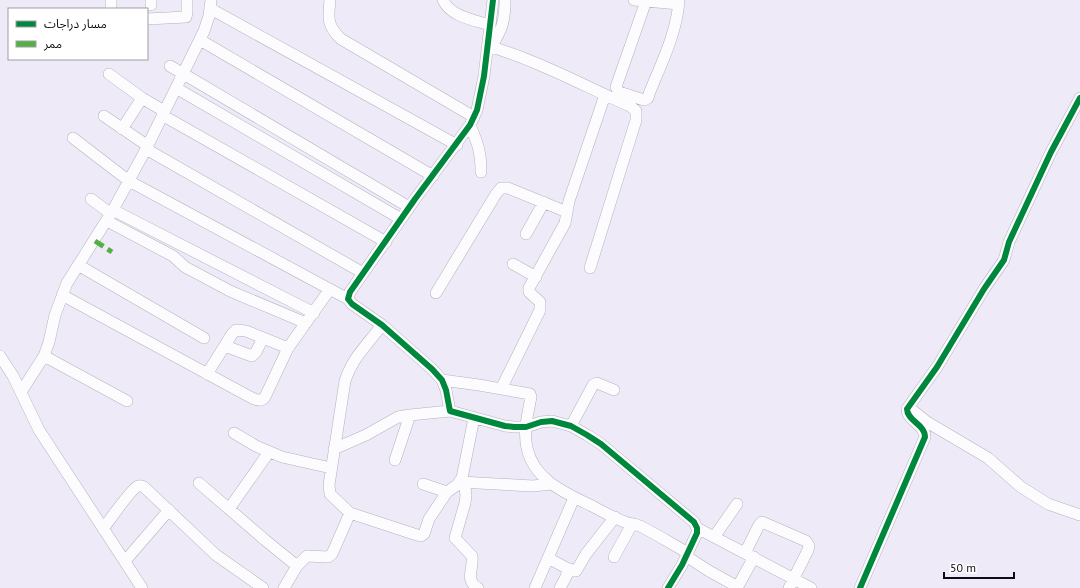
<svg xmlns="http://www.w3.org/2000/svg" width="1080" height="588" viewBox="0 0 1080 588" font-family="'PT Sans','Noto Sans Arabic',sans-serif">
  <rect width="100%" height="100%" fill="#eeeaf7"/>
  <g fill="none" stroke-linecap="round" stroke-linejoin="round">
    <g stroke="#b5b1bc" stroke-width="12">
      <path id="street" d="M 111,0 L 111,9
        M 330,0 C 328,18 327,26 341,39 L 474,117
        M 443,0 C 451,17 474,20 490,25
        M 493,0 L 484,76 L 477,110 L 470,125 L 415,199 L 350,292 L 348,299 L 352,304 L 382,325 L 432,369 L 442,380 L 446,390 L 450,411 L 505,426 L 514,427 L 526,427 L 541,422 L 552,421 L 571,426 L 587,435 L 601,444 L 694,522 L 697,528 L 697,533 L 682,565 L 668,588
        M 634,0 L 679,4
        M 646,1 L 616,87 L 619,92 L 644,100 L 648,98 L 649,94 C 661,64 677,33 679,0
        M 151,5 L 151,0
        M 211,9 L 457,145
        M 147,19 L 186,17 L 187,12 L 187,0
        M 200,40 L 433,176
        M 488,46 C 537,60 584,86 630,106 L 636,111 L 636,120 L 590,268
        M 491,47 C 502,30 505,21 505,0
        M 170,66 L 409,207
        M 109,74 L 142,98 L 164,111
        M 176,88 L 401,219
        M 162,115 L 386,242
        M 104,116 L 148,146
        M 470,125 C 478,144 481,152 481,172
        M 122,129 L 142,98
        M 73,138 L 129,181 L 348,299
        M 146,149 L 363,273
        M 91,199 L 111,214
        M 113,210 L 314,313
        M 107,221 L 173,256 L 185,267 L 230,291 L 306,323
        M 526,234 L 544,202
        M 513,264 L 536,277
        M 78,265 L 204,338
        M 436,293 L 496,194 L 501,188 L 508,188 L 567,212
        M 62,295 L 252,398 C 257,400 261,402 265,397 L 288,348 L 330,289
        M 382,325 C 368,344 352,358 345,381 L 329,485 L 330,494 L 350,513 L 417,535 L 421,536 L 424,534 L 429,519 L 447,492 L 457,485 L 462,478 L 474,418
        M 225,346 L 252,356 L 256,352 L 263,338
        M 0,356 L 13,376 L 39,430 L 142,588
        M 44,356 L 127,401
        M 207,374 L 232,334 L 236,330 L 246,331 L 288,348
        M 442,380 L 479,385 L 530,394 L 531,397 C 528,413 523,431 527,448 C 534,480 565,493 592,506 C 603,512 614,518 625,522 C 630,524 635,524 640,526 C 656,534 672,544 688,553
        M 501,389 L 540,310 L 540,302 L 529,292 L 529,288 L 565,223 L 569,201 L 605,95
        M 21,392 L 44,356 L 49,342 L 55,315 L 67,283 L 113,210 L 146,149 L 204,31 L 209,16 L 211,0
        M 912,410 L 927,422 L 988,458 L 1021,487 L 1048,504 L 1080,515
        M 571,426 L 593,385 L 597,383 L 614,390
        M 234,433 L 256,446 L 282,457 L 331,468
        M 334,449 L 366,435 L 398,417 L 410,415 L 450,411
        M 395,460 L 410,415
        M 460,482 L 533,486 L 551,484
        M 464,482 L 466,495 L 465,503 L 455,538 L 472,556 C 474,569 464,580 478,588
        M 199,483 L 265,540 L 297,566
        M 423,484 L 447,492
        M 229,509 L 269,452
        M 697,528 L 811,588
        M 103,529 C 109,521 131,489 138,486 C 141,485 142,486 144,487 L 216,555 L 263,588
        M 714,537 L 737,504
        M 745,553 L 759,525 L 762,522 L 806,541 L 809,546 L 808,550 L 789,588
        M 686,556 L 709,571 L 738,587
        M 614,557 L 632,524
        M 548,558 L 572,571 L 576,571 L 586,554 L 615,517
        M 125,561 L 169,510
        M 284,588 L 297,566 L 307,556 L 328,557 L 332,554 L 350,513
        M 535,588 L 574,498
        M 560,588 L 570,569
        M 737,588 L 754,557
        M 860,588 L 925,437 C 925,424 907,421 907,409 L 937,367 L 984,289 L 1004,260 L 1009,242 L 1051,152 L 1080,98"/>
    </g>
    <use href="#street" stroke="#fcfcfe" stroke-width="11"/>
    <path stroke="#54b044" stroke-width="5" stroke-dasharray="10 5" stroke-linecap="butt" d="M 95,241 L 112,252"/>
    <g stroke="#fff" stroke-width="8">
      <path id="cycleway" d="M 493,0 L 484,76 L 477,110 L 470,125 L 415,199 L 350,292 L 348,299 L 352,304 L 382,325 L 432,369 L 442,380 L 446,390 L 450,411 L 505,426 L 514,427 L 526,427 L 541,422 L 552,421 L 571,426 L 587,435 L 601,444 L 694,522 L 697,528 L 697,533 L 682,565 L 668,588
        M 860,588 L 925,437 C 925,424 907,421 907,409 L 937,367 L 984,289 L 1004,260 L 1009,242 L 1051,152 L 1080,98"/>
    </g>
    <use href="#cycleway" stroke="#00873e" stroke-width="6"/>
  </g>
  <rect x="8" y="8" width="140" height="52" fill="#ffffff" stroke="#9f9da1"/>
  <rect x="16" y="21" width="20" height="6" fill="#00873e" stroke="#9f9da1"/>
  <text x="44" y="28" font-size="12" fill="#0e0b13">مسار دراجات</text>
  <rect x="16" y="41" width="20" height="6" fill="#54b044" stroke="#9f9da1"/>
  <text x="44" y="48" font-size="12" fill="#0e0b13">ممر</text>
  <path d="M944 572v6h70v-6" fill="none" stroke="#0e0b13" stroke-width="2"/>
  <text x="950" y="572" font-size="12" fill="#0e0b13" stroke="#ffffff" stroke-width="3" paint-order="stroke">50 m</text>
</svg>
